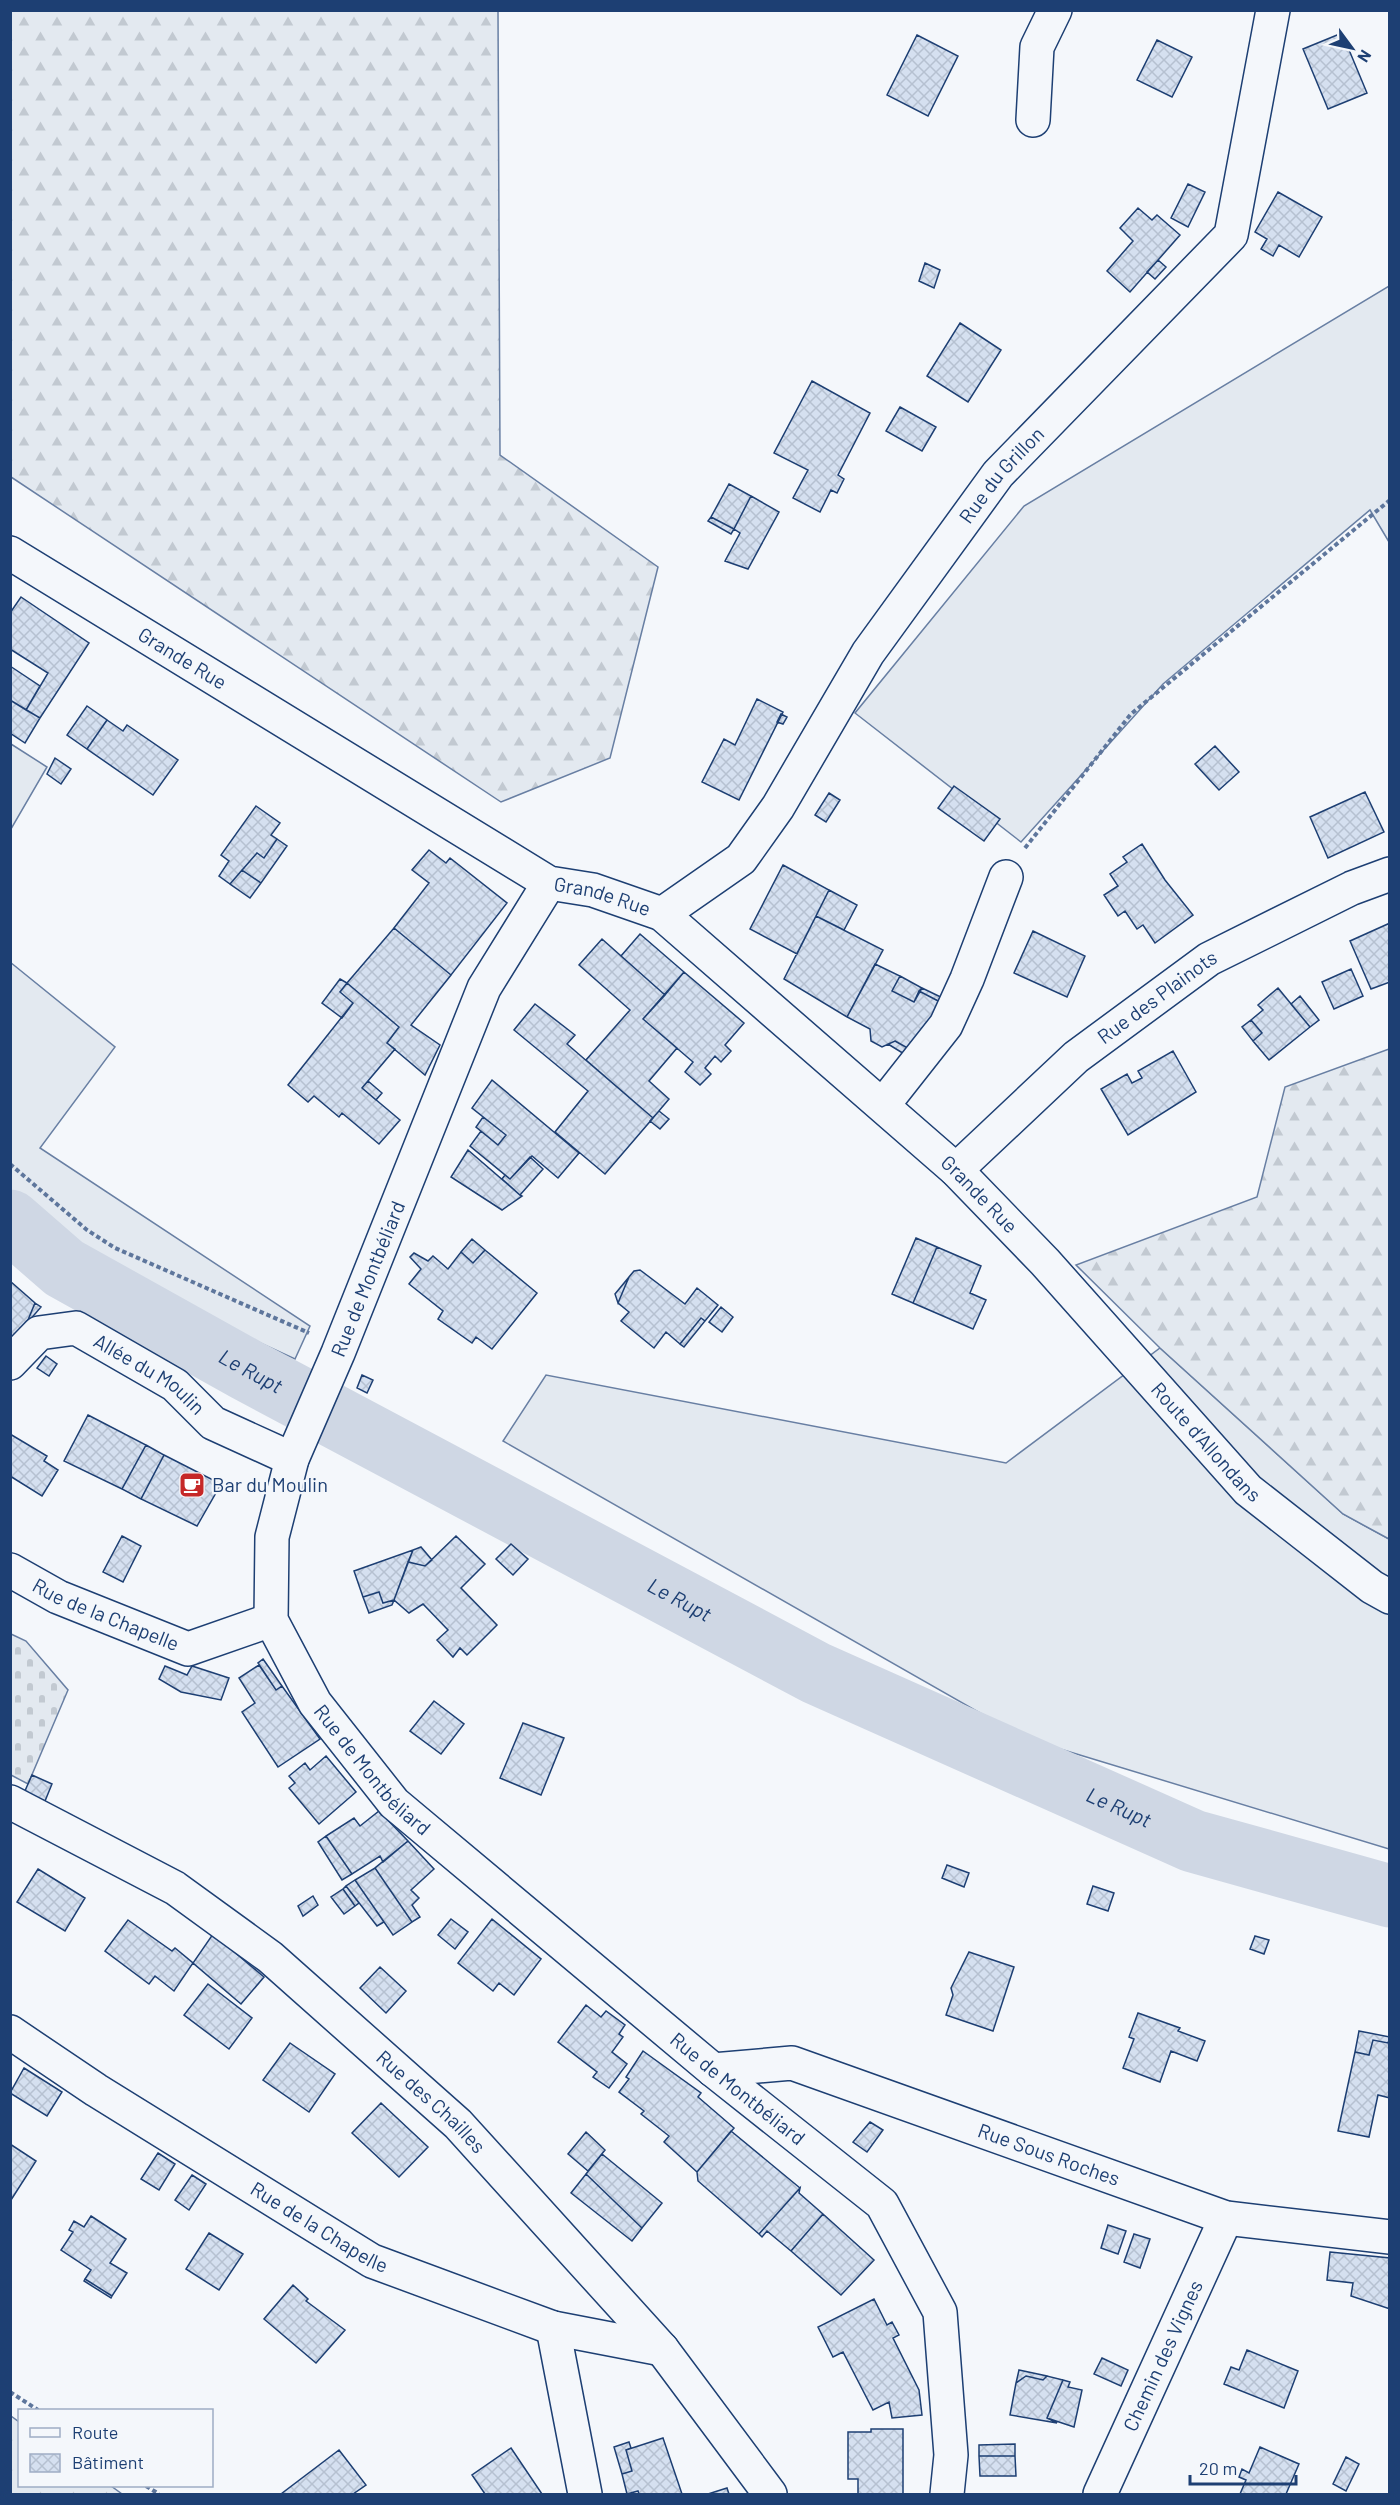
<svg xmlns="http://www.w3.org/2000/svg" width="1400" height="2505" viewBox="0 0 1400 2505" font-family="Barlow,sans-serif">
  <defs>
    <pattern id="forest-firs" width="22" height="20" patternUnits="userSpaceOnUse" patternTransform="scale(1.5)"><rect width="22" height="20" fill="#e3e9f0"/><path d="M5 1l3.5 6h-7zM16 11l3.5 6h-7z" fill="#c2c9d1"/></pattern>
    <pattern id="cemetery-stones" width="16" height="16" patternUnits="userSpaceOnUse" patternTransform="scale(1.5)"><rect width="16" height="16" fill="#e3e9f0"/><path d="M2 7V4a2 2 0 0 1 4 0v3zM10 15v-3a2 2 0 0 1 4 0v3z" fill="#c2c9d1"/></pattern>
    <pattern id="building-cross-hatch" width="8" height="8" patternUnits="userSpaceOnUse" patternTransform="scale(1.5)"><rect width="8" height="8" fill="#d5e0f0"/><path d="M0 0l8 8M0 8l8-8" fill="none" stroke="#b6c1d1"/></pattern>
  </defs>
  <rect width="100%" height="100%" fill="#f4f7fb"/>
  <path fill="#e3e9f0" stroke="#687fa3" stroke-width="1.5" d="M 1389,286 L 1389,542 L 1370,510 L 1163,684 L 1021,842 L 855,713 L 1024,506 Z
    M 11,744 L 47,767 L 11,829 Z
    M 10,962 L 115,1047 L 40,1148 L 310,1326 L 295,1359 L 123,1280 L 65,1238 L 11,1192 Z
    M 1160,1348 L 1343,1514 L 1389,1539 L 1389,1849 L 1024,1738 L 503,1441 L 546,1375 L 1006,1463 Z"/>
  <path fill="url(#forest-firs)" stroke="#687fa3" stroke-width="1.5" d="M 10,11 L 498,11 L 500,455 L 658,567 L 610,758 L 501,802 L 11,477 Z
    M 1389,1049 L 1390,1049 L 1389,1539 L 1343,1514 L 1160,1348 L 1076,1265 L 1257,1197 L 1285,1087 Z
    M 11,2416 L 19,2422 L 20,2486 L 111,2486 L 122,2494 L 11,2494 Z"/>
  <path fill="url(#cemetery-stones)" stroke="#687fa3" stroke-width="1.5" d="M 11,1634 L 26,1641 L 68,1690 L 28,1784 L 11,1775 Z"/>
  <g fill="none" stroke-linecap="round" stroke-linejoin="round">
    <path stroke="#cfd7e4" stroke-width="63" id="s1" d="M 10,1221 L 64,1268 L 247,1370 L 816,1673 L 1193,1841 L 1390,1896"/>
  </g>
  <path fill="url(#building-cross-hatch)" stroke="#1d3f73" stroke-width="1.5" d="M 1342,33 L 1367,93 L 1328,109 L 1303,49 Z
    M 917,35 L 958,56 L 928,116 L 887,95 Z
    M 1157,40 L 1192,57 L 1172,97 L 1137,80 Z
    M 1188,184 L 1205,192 L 1188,227 L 1171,218 Z
    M 1278,192 L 1322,217 L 1299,257 L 1279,245 L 1273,256 L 1261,249 L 1267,239 L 1255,232 Z
    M 1138,208 L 1152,220 L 1157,215 L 1180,235 L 1130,292 L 1107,271 L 1133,241 L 1120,228 Z
    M 1158,260 L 1166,267 L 1155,279 L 1147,272 Z
    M 925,263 L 940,270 L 934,288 L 919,281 Z
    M 960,323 L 1001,350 L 968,402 L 927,376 Z
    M 812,381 L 870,413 L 838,475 L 844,479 L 837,493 L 831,490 L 820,512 L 793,498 L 808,470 L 774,453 Z
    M 900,407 L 936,427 L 922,451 L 886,431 Z
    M 729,484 L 751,496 L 734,529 L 711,517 Z
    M 751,496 L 779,512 L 748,569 L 725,561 L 740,533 L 734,529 Z
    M 711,517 L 734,529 L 731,534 L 708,521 Z
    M 21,597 L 89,643 L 40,718 L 26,710 L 48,673 L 10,649 L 10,613 Z
    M 10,666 L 40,686 L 26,710 L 10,700 Z
    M 757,699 L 783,712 L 739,800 L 702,782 L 724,739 L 735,745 Z
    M 10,700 L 40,718 L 25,743 L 10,733 Z
    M 87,706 L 107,720 L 87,749 L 67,735 Z
    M 781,714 L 787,717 L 783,724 L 777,722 Z
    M 107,720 L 123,731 L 127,725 L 178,760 L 153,795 L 87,749 Z
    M 1215,746 L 1239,772 L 1219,790 L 1195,764 Z
    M 55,758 L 71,769 L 61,784 L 47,774 Z
    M 954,786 L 1000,819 L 984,841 L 938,808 Z
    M 1365,792 L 1384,832 L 1328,858 L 1310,817 Z
    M 829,793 L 840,800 L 826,822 L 815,815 Z
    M 256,806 L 280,823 L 271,835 L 277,839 L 264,858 L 257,853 L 230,884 L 219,876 L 229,861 L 221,855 Z
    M 277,839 L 287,846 L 261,883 L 242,870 L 257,853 L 264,858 Z
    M 1142,844 L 1165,880 L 1193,915 L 1155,943 L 1143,925 L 1137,929 L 1125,911 L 1118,916 L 1104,895 L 1118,886 L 1110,874 L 1127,862 L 1123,857 Z
    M 429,850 L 446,863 L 450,858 L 507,903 L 451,975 L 394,928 L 429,883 L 412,870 Z
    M 783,865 L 829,890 L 797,954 L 750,929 Z
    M 242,870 L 261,883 L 250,898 L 230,884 Z
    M 829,890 L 857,905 L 844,930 L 816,916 Z
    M 816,916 L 883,950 L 847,1017 L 784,979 Z
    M 1390,923 L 1390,982 L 1371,989 L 1350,941 Z
    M 394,928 L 451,975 L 411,1025 L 440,1045 L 425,1075 L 387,1043 L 399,1027 L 347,983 Z
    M 1033,931 L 1085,956 L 1067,997 L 1014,973 Z
    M 640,934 L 684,972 L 665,995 L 621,956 Z
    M 602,939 L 665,995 L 643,1019 L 677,1048 L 649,1081 L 669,1099 L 653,1118 L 586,1060 L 630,1010 L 579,965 Z
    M 875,964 L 900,976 L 892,991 L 914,1002 L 919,991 L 944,1004 L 913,1051 L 895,1041 L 882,1047 L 871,1041 L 870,1029 L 847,1017 Z
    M 1351,969 L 1363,996 L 1334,1009 L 1322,982 Z
    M 684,972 L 744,1023 L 725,1045 L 731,1051 L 721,1062 L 715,1056 L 705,1068 L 711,1074 L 700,1085 L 685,1072 L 693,1062 L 643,1019 Z
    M 900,976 L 922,988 L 914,1002 L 892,991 Z
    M 340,979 L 347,983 L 340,992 L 353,1003 L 342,1018 L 322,1003 Z
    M 347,983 L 399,1027 L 387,1043 L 395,1049 L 362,1088 L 400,1120 L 379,1144 L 342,1113 L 339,1117 L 314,1096 L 308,1102 L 288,1085 L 353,1003 L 340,992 Z
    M 922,988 L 947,1000 L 944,1004 L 919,991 Z
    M 1278,988 L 1310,1027 L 1269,1060 L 1253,1041 L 1262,1033 L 1251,1020 L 1263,1010 L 1258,1005 Z
    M 1300,996 L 1319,1020 L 1310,1027 L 1291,1004 Z
    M 535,1004 L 575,1035 L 567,1044 L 653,1118 L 605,1174 L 555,1132 L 588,1091 L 514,1030 Z
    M 1251,1020 L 1262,1033 L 1253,1041 L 1242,1027 Z
    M 895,1041 L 913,1051 L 909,1057 L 888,1044 Z
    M 1173,1051 L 1196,1092 L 1128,1135 L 1101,1089 L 1127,1074 L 1132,1083 L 1142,1078 L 1138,1071 Z
    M 492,1080 L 579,1153 L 558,1178 L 532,1156 L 510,1179 L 470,1146 L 481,1131 L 498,1145 L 506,1135 L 472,1108 Z
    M 368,1081 L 382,1093 L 376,1100 L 362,1088 Z
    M 659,1111 L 669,1119 L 660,1129 L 650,1121 Z
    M 483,1117 L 506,1135 L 498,1145 L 476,1127 Z
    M 468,1150 L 520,1195 L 522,1196 L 502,1210 L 451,1177 Z
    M 530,1157 L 543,1169 L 520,1195 L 502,1179 L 505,1175 L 510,1179 Z
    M 916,1238 L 937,1247 L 913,1303 L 892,1294 Z
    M 472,1239 L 485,1250 L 473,1263 L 461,1252 Z
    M 937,1247 L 981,1266 L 970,1293 L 986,1300 L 973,1329 L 913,1303 Z
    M 485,1250 L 537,1293 L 492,1349 L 476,1337 L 472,1343 L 438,1319 L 443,1311 L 409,1284 L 421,1269 L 410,1257 L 414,1253 L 428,1261 L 433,1256 L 448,1269 L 461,1252 L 473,1263 Z
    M 640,1270 L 685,1304 L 697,1288 L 718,1305 L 705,1321 L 701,1318 L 680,1344 L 666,1332 L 654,1348 L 621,1321 L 629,1312 L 618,1303 L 629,1277 L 634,1271 Z
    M 629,1277 L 618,1303 L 615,1294 Z
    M 10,1281 L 35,1303 L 28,1320 L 10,1343 Z
    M 35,1303 L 41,1307 L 16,1336 L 28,1320 Z
    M 721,1307 L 733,1317 L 722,1332 L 709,1322 Z
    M 701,1318 L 705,1321 L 684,1347 L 680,1344 Z
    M 46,1356 L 57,1364 L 49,1376 L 37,1368 Z
    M 362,1375 L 373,1380 L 367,1393 L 357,1388 Z
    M 88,1415 L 146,1445 L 122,1489 L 64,1461 Z
    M 10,1434 L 47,1456 L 44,1461 L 58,1470 L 42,1496 L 10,1476 Z
    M 146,1445 L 164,1455 L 141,1499 L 122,1489 Z
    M 164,1455 L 221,1484 L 197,1526 L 141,1499 Z
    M 122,1536 L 141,1546 L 123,1582 L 103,1572 Z
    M 456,1536 L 485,1564 L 461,1588 L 497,1625 L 467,1655 L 460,1648 L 453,1657 L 437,1640 L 448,1630 L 423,1604 L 409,1613 L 394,1600 L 408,1562 L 425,1566 Z
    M 511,1544 L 528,1559 L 513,1575 L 496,1559 Z
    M 421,1547 L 432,1560 L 425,1566 L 408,1562 L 413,1550 Z
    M 413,1550 L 394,1600 L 383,1603 L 379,1592 L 363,1597 L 354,1571 Z
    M 379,1592 L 383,1603 L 394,1600 L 392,1605 L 369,1613 L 363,1597 Z
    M 263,1659 L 282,1686 L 276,1690 L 258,1663 Z
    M 259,1665 L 276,1690 L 282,1686 L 320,1739 L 278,1767 L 242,1712 L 255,1703 L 239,1678 Z
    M 165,1666 L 187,1675 L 192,1666 L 229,1678 L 221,1700 L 181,1692 L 159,1679 Z
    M 434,1701 L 464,1724 L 441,1754 L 410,1731 Z
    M 523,1723 L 564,1738 L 541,1795 L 500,1778 Z
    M 326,1756 L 356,1792 L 319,1824 L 289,1788 L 295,1783 L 289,1776 L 305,1763 L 310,1770 Z
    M 32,1775 L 52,1784 L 45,1801 L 24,1793 Z
    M 379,1811 L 408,1841 L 383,1862 L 380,1856 L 352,1874 L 326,1836 L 354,1818 L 360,1826 Z
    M 326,1836 L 352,1874 L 342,1880 L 318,1842 Z
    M 408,1841 L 434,1869 L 411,1890 L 419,1898 L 412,1905 L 420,1917 L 412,1922 L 375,1868 Z
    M 947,1865 L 969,1873 L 964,1887 L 942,1878 Z
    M 375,1868 L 412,1922 L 393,1935 L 355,1880 Z
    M 38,1869 L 85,1898 L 65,1931 L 17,1902 Z
    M 355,1880 L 384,1922 L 377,1926 L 346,1886 Z
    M 346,1886 L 359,1903 L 355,1906 L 343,1889 Z
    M 1093,1886 L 1114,1893 L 1108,1911 L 1087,1904 Z
    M 343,1889 L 355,1906 L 344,1914 L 331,1897 Z
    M 313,1896 L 318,1905 L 303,1916 L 298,1906 Z
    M 451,1919 L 468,1932 L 455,1949 L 438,1935 Z
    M 492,1919 L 541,1959 L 514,1995 L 499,1983 L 493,1991 L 458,1963 Z
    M 128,1920 L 172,1951 L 175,1948 L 193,1963 L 174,1991 L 155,1976 L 149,1984 L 105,1951 Z
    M 213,1934 L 264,1977 L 241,2004 L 193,1963 Z
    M 1255,1936 L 1269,1940 L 1264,1954 L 1250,1949 Z
    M 969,1952 L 1014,1967 L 993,2031 L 946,2015 L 953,1995 L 951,1988 Z
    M 380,1967 L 406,1991 L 386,2013 L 360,1988 Z
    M 208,1984 L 252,2018 L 229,2049 L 184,2015 Z
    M 586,2005 L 601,2017 L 606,2011 L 625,2025 L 619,2034 L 623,2037 L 612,2052 L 627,2064 L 609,2088 L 593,2077 L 597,2072 L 558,2042 Z
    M 1138,2013 L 1180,2028 L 1178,2031 L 1205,2041 L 1197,2061 L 1171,2051 L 1160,2082 L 1123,2068 L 1134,2039 L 1129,2037 Z
    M 1359,2031 L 1390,2037 L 1388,2043 L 1373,2040 L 1369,2055 L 1355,2052 Z
    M 1390,2038 L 1390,2098 L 1378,2095 L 1369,2137 L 1338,2131 L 1355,2052 L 1369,2055 L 1373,2040 L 1388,2043 Z
    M 290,2043 L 335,2074 L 309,2112 L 263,2080 Z
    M 643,2051 L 701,2093 L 698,2097 L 734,2128 L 697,2172 L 664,2142 L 669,2136 L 641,2114 L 644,2111 L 619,2092 L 629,2079 L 626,2077 Z
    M 24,2068 L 62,2092 L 47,2116 L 10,2093 Z
    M 381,2103 L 428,2147 L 399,2177 L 352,2133 Z
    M 870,2122 L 883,2130 L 867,2152 L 853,2142 Z
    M 731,2131 L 800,2188 L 759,2234 L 698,2181 L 697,2172 Z
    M 586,2132 L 605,2150 L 588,2171 L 568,2154 Z
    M 10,2144 L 36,2161 L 11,2200 L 10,2199 Z
    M 158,2153 L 175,2164 L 159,2190 L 141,2179 Z
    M 602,2154 L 662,2203 L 642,2228 L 586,2174 Z
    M 586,2174 L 642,2228 L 632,2241 L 571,2193 Z
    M 192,2175 L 206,2184 L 189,2210 L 175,2200 Z
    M 800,2188 L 799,2193 L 823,2214 L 791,2251 L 767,2231 L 762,2237 L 759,2234 Z
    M 823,2214 L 874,2260 L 841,2295 L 791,2251 Z
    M 91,2216 L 126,2239 L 110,2263 L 127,2273 L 112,2296 L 85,2279 L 91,2270 L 61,2250 L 73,2232 L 69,2230 L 74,2221 L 84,2227 Z
    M 1108,2225 L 1126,2231 L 1118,2254 L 1101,2248 Z
    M 209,2233 L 243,2254 L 219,2290 L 186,2269 Z
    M 1134,2234 L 1150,2239 L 1140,2268 L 1124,2262 Z
    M 1330,2252 L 1390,2258 L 1390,2309 L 1351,2296 L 1353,2283 L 1327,2280 Z
    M 85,2279 L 112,2296 L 111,2298 L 84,2281 Z
    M 293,2285 L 308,2299 L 306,2301 L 345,2330 L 316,2363 L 264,2319 Z
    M 874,2299 L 887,2325 L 892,2322 L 899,2335 L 893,2338 L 919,2390 L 922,2415 L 892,2418 L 889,2402 L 873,2410 L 843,2352 L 833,2357 L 818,2327 Z
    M 1247,2350 L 1298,2371 L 1284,2408 L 1224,2384 L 1231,2367 L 1239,2370 Z
    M 1102,2358 L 1128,2370 L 1121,2386 L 1094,2374 Z
    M 1019,2370 L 1047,2376 L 1043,2380 L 1026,2376 L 1016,2383 Z
    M 1026,2376 L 1043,2380 L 1047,2376 L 1063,2380 L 1047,2418 L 1057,2423 L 1010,2415 L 1016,2383 Z
    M 1063,2380 L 1070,2382 L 1068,2387 L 1082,2390 L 1074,2427 L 1047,2418 Z
    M 871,2429 L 903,2429 L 903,2494 L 858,2494 L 858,2479 L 848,2479 L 848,2432 L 871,2432 Z
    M 663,2438 L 682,2494 L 639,2494 L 638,2491 L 627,2494 L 622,2474 L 632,2471 L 626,2450 Z
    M 629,2442 L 631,2448 L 626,2450 L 632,2471 L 622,2474 L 614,2447 Z
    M 1015,2444 L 1015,2456 L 979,2456 L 979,2445 Z
    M 1260,2447 L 1299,2464 L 1286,2494 L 1240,2494 L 1246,2480 L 1239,2477 L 1242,2469 L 1249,2473 Z
    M 511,2448 L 542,2494 L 485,2494 L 472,2475 Z
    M 339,2450 L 366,2485 L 353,2494 L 281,2494 Z
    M 979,2456 L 1015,2456 L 1016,2476 L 980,2476 Z
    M 1346,2457 L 1359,2464 L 1346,2491 L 1333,2484 Z
    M 727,2488 L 729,2494 L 708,2494 Z"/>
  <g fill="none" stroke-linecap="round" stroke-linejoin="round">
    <g stroke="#1d3f73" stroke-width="36">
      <g id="minor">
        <path d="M 1033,120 L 1037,47 L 1055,10"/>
        <path id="s2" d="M 549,883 L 484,988 L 338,1353 L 292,1459 L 272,1537 L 271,1620 L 315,1703 L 394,1803 L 713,2070 L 882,2204 L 940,2312 L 951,2455 L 947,2494"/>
        <path id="s3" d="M 662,914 L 741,859 L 778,807 L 868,653 L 998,474 L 1231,235 L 1273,10"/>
        <path d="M 883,1105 L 946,1025 L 967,979 L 1006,877"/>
        <path id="s4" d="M 956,1170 L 1076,1057 L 1209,959 L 1352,888 L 1390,874"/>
        <path id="s5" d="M 10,1363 L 39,1333 L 76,1328 L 175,1385 L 213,1423 L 292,1459"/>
        <path id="s6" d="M 10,1570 L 58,1597 L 188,1649 L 271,1620"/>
        <path id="s7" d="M 10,1802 L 175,1888 L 270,1957 L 458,2124 L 662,2349 L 770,2494"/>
        <path id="s8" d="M 10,2032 L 96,2090 L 372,2261 L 553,2328 L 662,2349"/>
        <path id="s9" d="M 713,2070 L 792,2063 L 1226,2218 L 1390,2237"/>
        <path d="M 553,2328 L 585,2494"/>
        <path id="s10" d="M 1100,2494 L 1226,2218"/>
      </g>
    </g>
    <g stroke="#1d3f73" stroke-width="36">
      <g id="major">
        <path id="s11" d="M 10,553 L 549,883 L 593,890 L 662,914 L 956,1170 L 1045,1262 L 1248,1490 L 1372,1587 L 1390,1597"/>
      </g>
    </g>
    <path stroke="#5e769c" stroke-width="4" stroke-dasharray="4.5 3" stroke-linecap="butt" d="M 1025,848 L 1131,714 L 1390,500
      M 10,1164 L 87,1230 L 115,1248 L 309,1333
      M 10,2392 L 38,2410
      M 146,2486 L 159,2494"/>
    <use href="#minor" stroke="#f4f7fb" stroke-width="33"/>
    <use href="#major" stroke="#f4f7fb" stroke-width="33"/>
  </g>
  <defs>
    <g id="cafe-square" transform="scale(1.35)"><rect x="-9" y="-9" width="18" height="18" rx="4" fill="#c62828" stroke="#f4f7fb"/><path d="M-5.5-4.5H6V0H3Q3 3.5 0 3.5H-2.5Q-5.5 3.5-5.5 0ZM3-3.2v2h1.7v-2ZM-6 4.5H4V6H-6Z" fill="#fff"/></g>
  </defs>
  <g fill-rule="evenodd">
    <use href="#cafe-square" x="192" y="1485"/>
  </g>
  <g text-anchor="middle" stroke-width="4.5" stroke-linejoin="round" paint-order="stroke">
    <g font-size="20" fill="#1d3f73" stroke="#f4f7fb">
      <text dy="7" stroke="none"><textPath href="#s3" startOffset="561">Rue du Grillon</textPath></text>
      <text dy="7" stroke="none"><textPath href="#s11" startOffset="202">Grande Rue</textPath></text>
      <text dy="7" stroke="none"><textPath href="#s11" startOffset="687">Grande Rue</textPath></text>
      <text dy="7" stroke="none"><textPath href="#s4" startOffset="266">Rue des Plainots</textPath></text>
      <text dy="7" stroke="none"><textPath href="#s11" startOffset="1173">Grande Rue</textPath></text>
      <text transform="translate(368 1279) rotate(-68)" y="7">Rue de Montbéliard</text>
      <text dy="7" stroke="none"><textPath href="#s5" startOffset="166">Allée du Moulin</textPath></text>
      <text dy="7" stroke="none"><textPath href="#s11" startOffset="1509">Route d’Allondans</textPath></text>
      <text dy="7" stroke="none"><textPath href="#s6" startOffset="106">Rue de la Chapelle</textPath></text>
      <text dy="7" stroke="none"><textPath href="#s2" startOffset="978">Rue de Montbéliard</textPath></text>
      <text dy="7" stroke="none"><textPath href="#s2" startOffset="1464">Rue de Montbéliard</textPath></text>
      <text dy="7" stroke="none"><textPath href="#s7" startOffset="520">Rue des Chailles</textPath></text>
      <text dy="7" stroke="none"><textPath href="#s9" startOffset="352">Rue Sous Roches</textPath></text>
      <text dy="7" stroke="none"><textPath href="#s8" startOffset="366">Rue de la Chapelle</textPath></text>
      <text dy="7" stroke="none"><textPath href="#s10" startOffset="152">Chemin des Vignes</textPath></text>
    </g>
    <g font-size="20" fill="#1d3f73" stroke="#f4f7fb" text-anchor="start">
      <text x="212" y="1492">Bar du Moulin</text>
    </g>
    <g font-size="21" font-style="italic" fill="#1d3f73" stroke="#f4f7fb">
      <text dy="7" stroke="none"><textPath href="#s1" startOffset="285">Le Rupt</textPath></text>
      <text dy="7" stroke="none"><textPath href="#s1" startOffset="771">Le Rupt</textPath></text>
      <text dy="7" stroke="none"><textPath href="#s1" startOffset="1257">Le Rupt</textPath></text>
    </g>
  </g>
  <rect width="1400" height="2505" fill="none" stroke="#1d3f73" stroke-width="24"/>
  <rect x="18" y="2409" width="195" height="78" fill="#f4f7fb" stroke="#9eadc5" stroke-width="1.5"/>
  <rect x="30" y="2428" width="30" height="9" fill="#f4f7fb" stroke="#9eadc5" stroke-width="1.5"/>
  <text x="72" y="2439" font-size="18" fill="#1d3f73">Route</text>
  <rect x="30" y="2454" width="30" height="18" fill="url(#building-cross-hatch)" stroke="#9eadc5" stroke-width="1.5"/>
  <text x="72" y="2469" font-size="18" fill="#1d3f73">Bâtiment</text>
  <g transform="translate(1352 48) rotate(123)" stroke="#f4f7fb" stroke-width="4.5" paint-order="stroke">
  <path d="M0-4.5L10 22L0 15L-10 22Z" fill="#1d3f73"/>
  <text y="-9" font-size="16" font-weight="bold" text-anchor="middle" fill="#1d3f73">N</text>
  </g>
  <path d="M1190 2475v9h106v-9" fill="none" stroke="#1d3f73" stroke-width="3"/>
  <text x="1199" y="2475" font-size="18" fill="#1d3f73" stroke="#f4f7fb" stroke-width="4.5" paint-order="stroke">20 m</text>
</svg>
